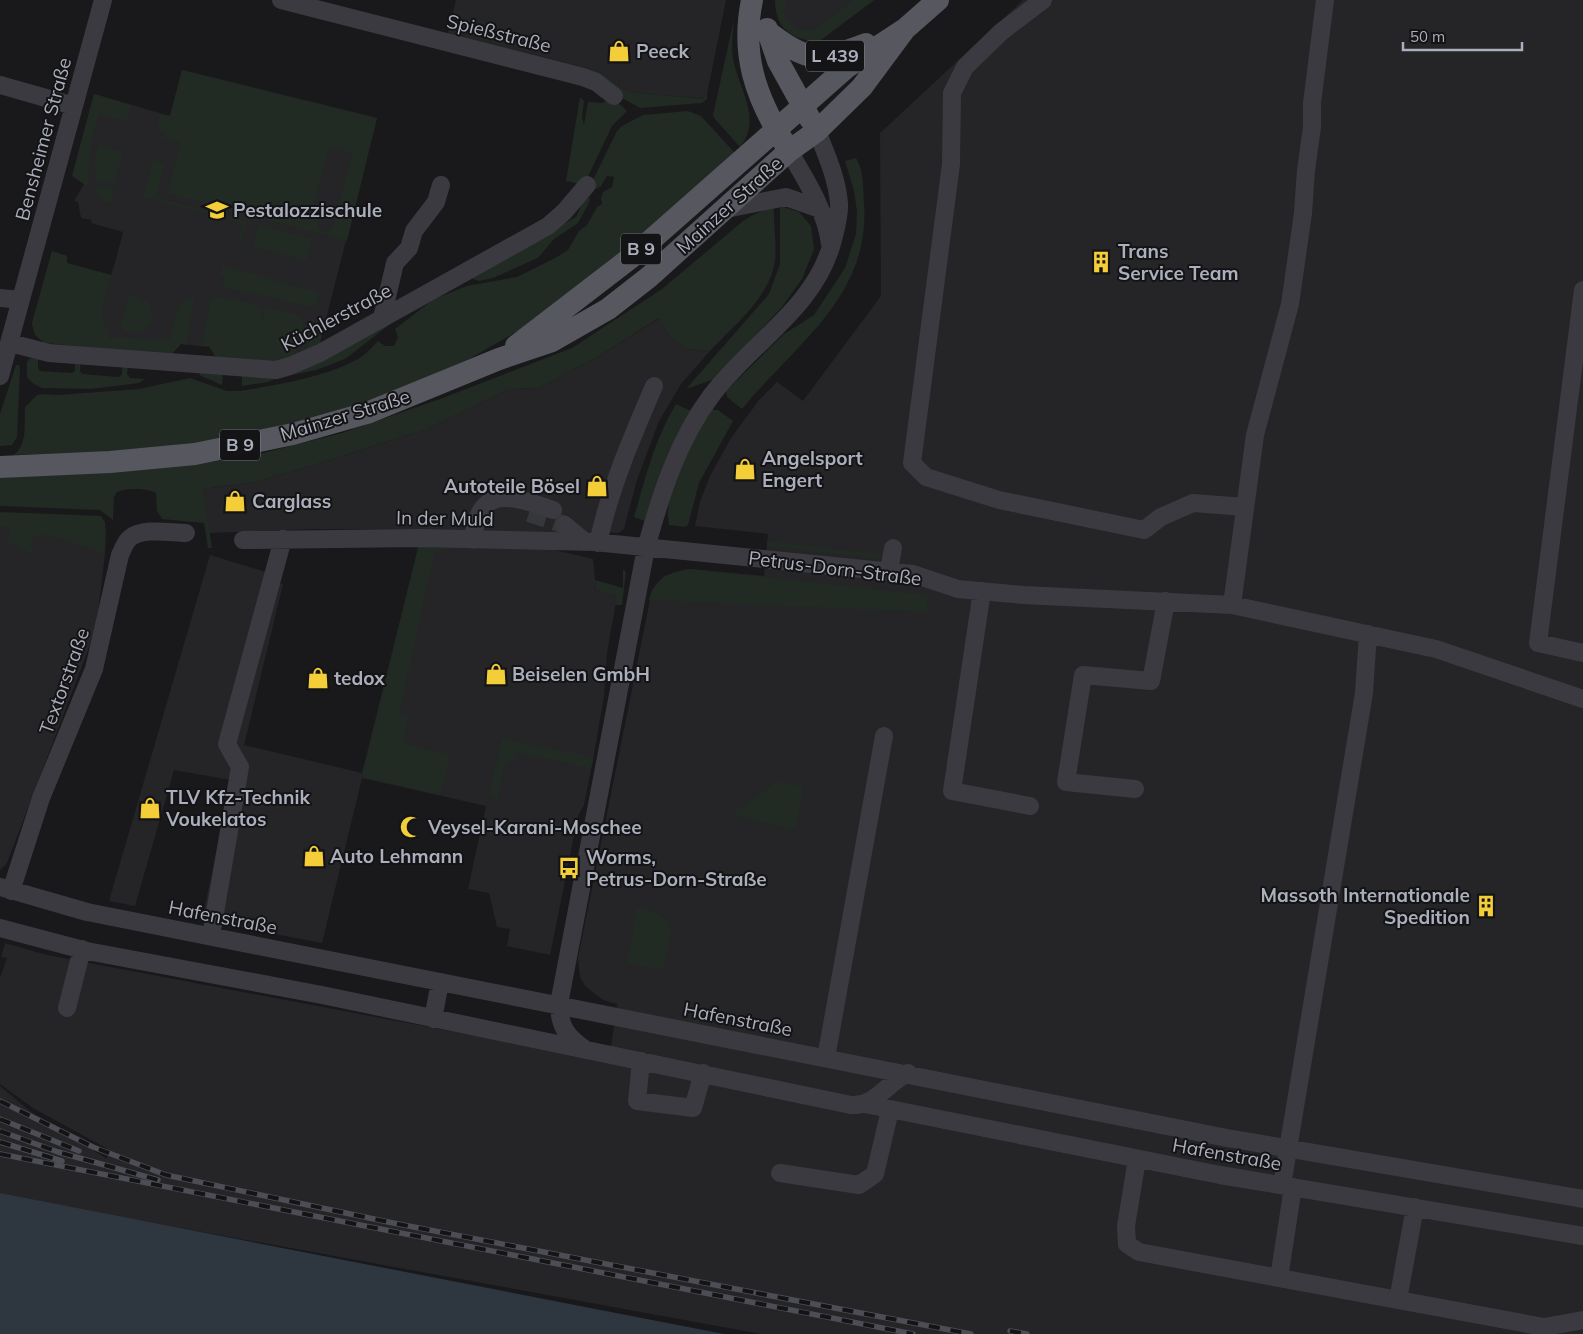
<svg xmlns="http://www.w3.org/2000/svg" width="1583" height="1334" viewBox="0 0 1583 1334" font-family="Mulish,sans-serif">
  <rect width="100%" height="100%" fill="#19191b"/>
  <path fill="#252528" d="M 456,0 L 726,0 L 706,99 L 629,92 L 598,71 L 448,32 Z
    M 775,0 L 874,0 L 818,42 L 779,21 Z
    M 1023,0 L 1583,0 L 1583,1334 L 761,1334 L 110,1215 L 0,1193 L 0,1086 L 31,1112 L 107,1159 L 106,1148 L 33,1108 L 0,1084 L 0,978 L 7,958 L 1,957 L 5,943 L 47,955 L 609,1061 L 617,1004 L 603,1000 L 585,986 L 580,977 L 578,958 L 652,590 L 664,576 L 690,569 L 764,576 L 768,534 L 695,526 L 700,502 L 710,476 L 731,438 L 759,400 L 777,382 L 803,401 L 881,296 L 880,133 Z
    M 182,70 L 377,118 L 320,343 L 294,356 L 181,344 L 171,355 L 39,339 L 33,329 L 32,323 L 52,251 L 67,256 L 67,263 L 111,275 L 115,263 L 123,232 L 91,223 L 92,220 L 81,218 L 78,202 L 74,201 L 84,184 L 72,176 L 94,94 L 170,116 Z
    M 660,318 L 686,349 L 710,351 L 681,384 L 659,421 L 637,480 L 624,529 L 619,533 L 603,532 L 586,537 L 421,530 L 315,529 L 209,533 L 203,489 L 256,482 L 314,465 L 427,429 L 509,389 L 538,388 L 596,358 Z
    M 0,512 L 23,525 L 106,528 L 105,554 L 96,629 L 7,863 L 0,870 Z
    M 419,544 L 542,547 L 593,559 L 596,590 L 617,596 L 607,653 L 604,696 L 593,760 L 584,805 L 578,816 L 550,955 L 507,946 L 510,929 L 497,927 L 489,893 L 468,889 L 486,806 L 362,778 L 322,943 L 202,920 L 231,780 L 174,770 L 135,906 L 109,901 L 210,555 L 266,572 L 265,579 L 283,584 L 244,745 L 362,773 Z"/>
  <path fill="#212a23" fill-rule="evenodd" d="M 775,0 L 786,0 L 784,16 L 795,28 L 814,30 L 854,0 L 874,0 L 818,42 C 792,39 775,29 775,0 Z
    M 734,19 C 733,32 731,45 733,58 C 738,89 763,117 740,147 L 715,119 L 713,115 Z
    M 448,32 L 598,71 L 629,92 L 705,99 L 707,91 L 707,99 L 702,103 L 640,108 L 617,95 L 612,83 L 597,75 L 449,37 Z
    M 182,70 L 377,118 L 347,241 L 167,193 L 181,143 L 162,137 L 164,132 L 156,129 L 160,114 L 170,116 ZM 329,147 L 352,153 L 333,226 L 329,232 L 325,232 L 318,228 L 317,218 L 312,211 Z
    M 94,94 L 131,105 L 127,121 L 99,114 C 92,138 88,157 89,183 L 87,186 L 72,176 Z
    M 580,97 L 584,101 L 582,118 L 584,125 L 588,102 L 602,103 L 613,98 L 627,111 L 612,126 L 584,185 L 566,181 Z
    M 688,111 L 701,116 L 735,153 L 629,250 L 535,321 L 469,359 L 346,411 L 203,443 L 110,452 L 13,455 C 28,446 24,423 25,407 L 37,395 L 43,394 L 58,395 L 139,389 L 190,378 L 227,391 L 240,391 C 276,385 326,377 358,359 C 366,355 372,347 378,341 L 385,346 L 394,346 L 398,337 L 395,329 L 434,299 L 467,286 L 517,277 L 555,258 L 568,250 L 579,231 L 587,225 L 597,207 L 602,204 L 601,198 L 603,192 L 612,187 L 614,177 L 607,176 L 601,186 L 596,189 L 590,186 L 617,131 L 622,126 L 643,115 Z
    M 99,145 L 123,152 L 115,184 L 96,183 L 95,159 Z
    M 856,158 C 864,170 863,189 864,203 C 871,297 794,345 742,409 L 727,397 L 726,391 L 784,334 L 814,315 L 845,268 L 856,234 L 857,212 L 854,191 L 845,161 Z
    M 153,160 L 165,164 L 156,197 L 247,222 L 241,243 L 238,242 L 243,224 L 143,197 Z
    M 95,187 L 114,187 L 111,203 L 104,202 L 94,191 Z
    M 586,195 L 590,199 L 589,203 L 578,223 L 554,239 L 538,258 L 493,278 L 479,281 L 469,277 L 576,217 Z
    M 774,206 C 773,224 777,243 775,261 C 770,297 733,326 710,351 L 686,349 L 670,336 L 659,318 L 596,358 L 538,388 L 509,389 L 427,429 L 314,465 L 256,482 L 203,489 L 212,548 L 208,548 L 204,523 L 162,519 L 157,511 L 156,493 C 146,488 127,488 117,492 L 114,497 L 113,520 L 100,510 L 0,506 L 0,478 L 200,464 L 263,453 L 342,433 L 440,399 L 572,348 L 662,289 L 743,221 L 753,215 Z
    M 780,206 L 799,212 L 811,226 L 814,249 L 802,279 L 782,307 L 715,379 L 686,389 L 769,294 L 780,264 Z
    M 258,225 L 312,239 L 306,261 L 252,247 Z
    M 52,251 L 67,256 L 67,263 L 111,275 C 104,301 97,314 111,339 L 114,337 L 165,340 L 171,337 C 175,322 175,297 195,298 L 186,345 L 181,344 L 171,355 L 44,343 L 35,335 L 32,323 Z
    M 222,265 L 320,293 L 317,304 L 312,307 L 223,287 L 225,278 L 219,276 Z
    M 129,293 L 149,302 L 153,317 L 149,326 C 140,335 130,335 120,328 Z
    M 214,296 L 262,306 L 261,320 L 263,320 L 265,307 L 301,316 L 304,329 L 294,356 L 274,362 L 216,358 L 209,346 L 202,346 L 210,300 Z
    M 407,311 L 345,359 L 316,370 L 293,375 Z
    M 317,320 L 325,322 L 320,343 L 306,351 L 310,330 Z
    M 30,358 L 38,359 L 38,368 L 40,371 L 72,373 L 75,371 L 75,361 L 80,362 L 80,371 L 82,374 L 119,377 L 122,374 L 122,365 L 128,366 L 127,374 L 130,378 L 145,379 L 139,383 L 91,389 L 42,388 L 34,384 L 27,377 L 27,362 Z
    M 16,365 L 19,365 L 20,369 L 17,437 L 12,445 L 0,446 L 0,414 Z
    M 197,371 L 280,377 L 268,382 L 242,386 L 242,376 L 223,375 L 222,385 L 201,376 Z
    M 676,404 L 691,411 L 645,521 L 634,517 C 645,479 655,438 676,404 Z
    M 712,410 L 718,410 L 733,421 L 699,483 L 688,525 L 685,527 L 669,525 C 662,490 693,439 712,410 Z
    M 0,512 L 101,516 L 105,522 L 105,554 L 51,535 L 34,536 L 31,548 L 35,555 L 6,542 L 11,529 L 0,525 Z
    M 767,541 L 879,554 L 879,559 L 767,546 Z
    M 419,544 L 449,545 L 448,550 L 435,550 L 399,715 L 409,718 L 403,743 L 450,754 L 441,795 L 362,777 Z
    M 623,569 L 626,572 L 622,605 L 615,605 L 616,596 L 596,590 L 595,580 L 623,588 Z
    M 690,569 L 928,595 L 927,612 L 649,600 C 654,579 669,572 690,569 Z
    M 502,739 L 581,754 L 593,759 L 591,769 L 517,752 L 515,758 L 505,765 L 498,797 L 489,795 Z
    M 783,782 L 803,786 L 796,830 L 734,816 L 735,811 L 776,783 Z
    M 637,907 C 683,917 671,933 663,970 L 627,963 Z"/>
  <path fill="#2e3640" d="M 0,1193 L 724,1334 L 0,1334 Z"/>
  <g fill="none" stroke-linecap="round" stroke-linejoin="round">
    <path stroke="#36373b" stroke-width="18" stroke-dasharray="18 9" stroke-linecap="butt" d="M 529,513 L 565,525"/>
    <path stroke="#3a3a40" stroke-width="18" d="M 281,0 L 583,77 L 596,82 L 614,96
      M 1043,0 L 1001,32 L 965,67 L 952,93 L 951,164 L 912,463 L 926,477 L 999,500 L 1144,530 L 1161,517 L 1193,503 L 1245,507
      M 0,85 L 74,106
      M 789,151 C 806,180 826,211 830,244
      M 726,209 L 786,197 L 820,209
      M 1583,290 L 1538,643 L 1583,653
      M 0,298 L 21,300
      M 382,318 L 395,263 L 409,248 L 414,231 L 436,202 L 441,185
      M 10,343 L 49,353 L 276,370 L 290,366 L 320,353 L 548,226 L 564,212 L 587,185
      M 0,376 L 103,0
      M 565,525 L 585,542
      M 243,540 L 420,538 L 594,542 L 913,574 L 958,589 L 1023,595 L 1232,605 L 1436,649 L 1583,699
      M 473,540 C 478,483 513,496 553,510
      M 598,543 C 610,488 632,437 654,386
      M 889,571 L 893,548
      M 982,591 L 952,791 L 1030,806
      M 1232,605 L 1255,435 L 1290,304 L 1303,213 L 1306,170 L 1312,127 L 1312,103 L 1325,0
      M 1135,789 L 1066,782 L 1083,675 L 1151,681 L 1166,601
      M 0,887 L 87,912 L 1227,1138 L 1583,1199
      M 11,891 L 41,798 L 94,669 L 120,555 C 123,549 125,542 130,538 C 143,527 171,533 186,533
      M 0,928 L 87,951 L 322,995 L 851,1105 C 875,1107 888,1082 908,1073
      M 211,936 L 240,767 L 227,744 L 283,539
      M 67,1008 L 82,949
      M 433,1019 L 440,982
      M 586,1050 C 568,1038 559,1027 559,1004 L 646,548 C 661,494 678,440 711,396 C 752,341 815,309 833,240 C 836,228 840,215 839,203 C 837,178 826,154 817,131
      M 826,1058 L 884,736
      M 641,1061 L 637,1101 L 693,1108 L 703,1073
      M 865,1104 L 1220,1175 L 1583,1236
      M 1137,1159 L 1126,1226 L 1127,1244 L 1139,1252 L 1544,1327 L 1583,1320
      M 780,1173 L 859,1185 L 875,1174 L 890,1110
      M 1282,1185 L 1364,693 L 1368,634
      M 1279,1278 L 1293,1187
      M 1398,1300 L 1415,1207"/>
    <path stroke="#56575f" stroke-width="22" d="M 752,0 C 741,54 755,95 783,141
      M 767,29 L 778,61 L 810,119
      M 768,32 C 810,63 818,62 866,44
      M 516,346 L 633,256 L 847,67 L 905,29 L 938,0
      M 0,467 L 110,462 L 195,454 L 293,434 L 367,413 L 499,359 L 552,341 L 608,309 L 649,277 L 789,151 L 817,131 L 862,87 L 905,29"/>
    <g stroke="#4d4e55" stroke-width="5.5">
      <path id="rail" d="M 0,1101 L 93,1147 L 166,1175 L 393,1223 L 762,1294
        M 0,1119 L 79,1151
        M 0,1131 L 58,1152 L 158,1180
        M 0,1142 L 62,1161
        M 0,1154 L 913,1334
        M 756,1293 L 971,1334
        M 1010,1331 L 1027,1334"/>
    </g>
    <use href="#rail" stroke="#141416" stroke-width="4" stroke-dasharray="11" stroke-linecap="butt"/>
  </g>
  <defs>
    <g id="shop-bare" transform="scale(1.725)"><path d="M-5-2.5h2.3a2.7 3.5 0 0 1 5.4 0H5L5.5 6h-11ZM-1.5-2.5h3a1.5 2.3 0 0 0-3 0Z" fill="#f4ce38" stroke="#141416" stroke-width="2.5" paint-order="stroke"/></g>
    <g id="school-bare" transform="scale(1.725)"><path d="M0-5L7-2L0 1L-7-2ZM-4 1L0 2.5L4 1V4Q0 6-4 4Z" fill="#f4ce38" stroke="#141416" stroke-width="2.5" paint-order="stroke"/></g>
    <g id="building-bare" transform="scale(1.725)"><path d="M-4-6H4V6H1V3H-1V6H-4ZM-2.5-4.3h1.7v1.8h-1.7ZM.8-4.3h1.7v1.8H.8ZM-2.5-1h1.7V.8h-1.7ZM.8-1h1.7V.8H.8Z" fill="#f4ce38" stroke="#141416" stroke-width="2.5" paint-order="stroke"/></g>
    <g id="mosque-bare" transform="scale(1.725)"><path d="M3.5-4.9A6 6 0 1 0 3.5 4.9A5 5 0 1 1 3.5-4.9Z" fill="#f4ce38" stroke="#141416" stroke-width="2.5" paint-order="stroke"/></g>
    <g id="bus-bare" transform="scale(1.725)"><path d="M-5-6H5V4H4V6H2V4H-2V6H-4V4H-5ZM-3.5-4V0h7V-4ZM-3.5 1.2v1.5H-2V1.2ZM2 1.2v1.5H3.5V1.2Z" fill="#f4ce38" stroke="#141416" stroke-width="2.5" paint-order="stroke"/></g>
  </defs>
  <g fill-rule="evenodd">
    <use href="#shop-bare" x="619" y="51"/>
    <use href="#school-bare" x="217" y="210"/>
    <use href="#building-bare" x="1101" y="262"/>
    <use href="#shop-bare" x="745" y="469"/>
    <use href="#shop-bare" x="597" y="486"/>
    <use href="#shop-bare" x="235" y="501"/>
    <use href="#shop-bare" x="496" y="674"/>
    <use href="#shop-bare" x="318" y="678"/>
    <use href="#shop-bare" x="150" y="808"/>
    <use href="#mosque-bare" x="411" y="827"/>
    <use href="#shop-bare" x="314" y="856"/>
    <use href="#bus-bare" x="569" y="868"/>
    <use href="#building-bare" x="1486" y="906"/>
  </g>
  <g text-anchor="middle" stroke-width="4" stroke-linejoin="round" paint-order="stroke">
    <g fill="#141416" stroke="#7e808a" stroke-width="1">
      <rect x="806" y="40.5" width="58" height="31" rx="4"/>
      <rect x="621" y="233.5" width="40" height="31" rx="4"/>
      <rect x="220" y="429.5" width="40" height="31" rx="4"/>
    </g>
    <g font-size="18" font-weight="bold" fill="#abaebb">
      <text x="835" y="62">L 439</text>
      <text x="641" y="255">B 9</text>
      <text x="240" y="451">B 9</text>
    </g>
    <g font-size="19" fill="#abaebb" stroke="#141416">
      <text transform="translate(499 33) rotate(14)" y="7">Spießstraße</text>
      <text transform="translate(43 139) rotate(-75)" y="7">Bensheimer Straße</text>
      <text transform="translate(729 205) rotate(-42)" y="7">Mainzer Straße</text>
      <text transform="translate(336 317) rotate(-28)" y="7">Küchlerstraße</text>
      <text transform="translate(345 415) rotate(-17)" y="7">Mainzer Straße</text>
      <text transform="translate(445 518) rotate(1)" y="7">In der Muld</text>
      <text transform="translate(835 568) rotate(7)" y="7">Petrus-Dorn-Straße</text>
      <text transform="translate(64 681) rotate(-70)" y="7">Textorstraße</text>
      <text transform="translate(223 917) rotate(11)" y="7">Hafenstraße</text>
      <text transform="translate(738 1019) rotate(11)" y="7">Hafenstraße</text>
      <text transform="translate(1227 1154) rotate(10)" y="7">Hafenstraße</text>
    </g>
    <g font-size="19" font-weight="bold" fill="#abaebb" stroke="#141416" text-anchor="start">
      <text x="636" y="58">Peeck</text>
      <text x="233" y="217">Pestalozzischule</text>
      <text x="1118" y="258">Trans<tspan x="1118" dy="22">Service Team</tspan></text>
      <text x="762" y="465">Angelsport<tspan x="762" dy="22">Engert</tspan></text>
      <text x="580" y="493" text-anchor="end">Autoteile Bösel</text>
      <text x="252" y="508">Carglass</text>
      <text x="512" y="681">Beiselen GmbH</text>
      <text x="334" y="685">tedox</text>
      <text x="166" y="804">TLV Kfz-Technik<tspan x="166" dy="22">Voukelatos</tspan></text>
      <text x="428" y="834">Veysel-Karani-Moschee</text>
      <text x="330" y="863">Auto Lehmann</text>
      <text x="586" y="864">Worms,<tspan x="586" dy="22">Petrus-Dorn-Straße</tspan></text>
      <text x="1470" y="902" text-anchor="end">Massoth Internationale<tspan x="1470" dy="22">Spedition</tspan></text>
    </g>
  </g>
  <path d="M1403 42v8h119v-8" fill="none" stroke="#abaebb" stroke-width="2.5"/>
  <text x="1410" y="42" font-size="15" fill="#abaebb" stroke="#141416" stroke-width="4" paint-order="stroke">50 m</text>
</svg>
